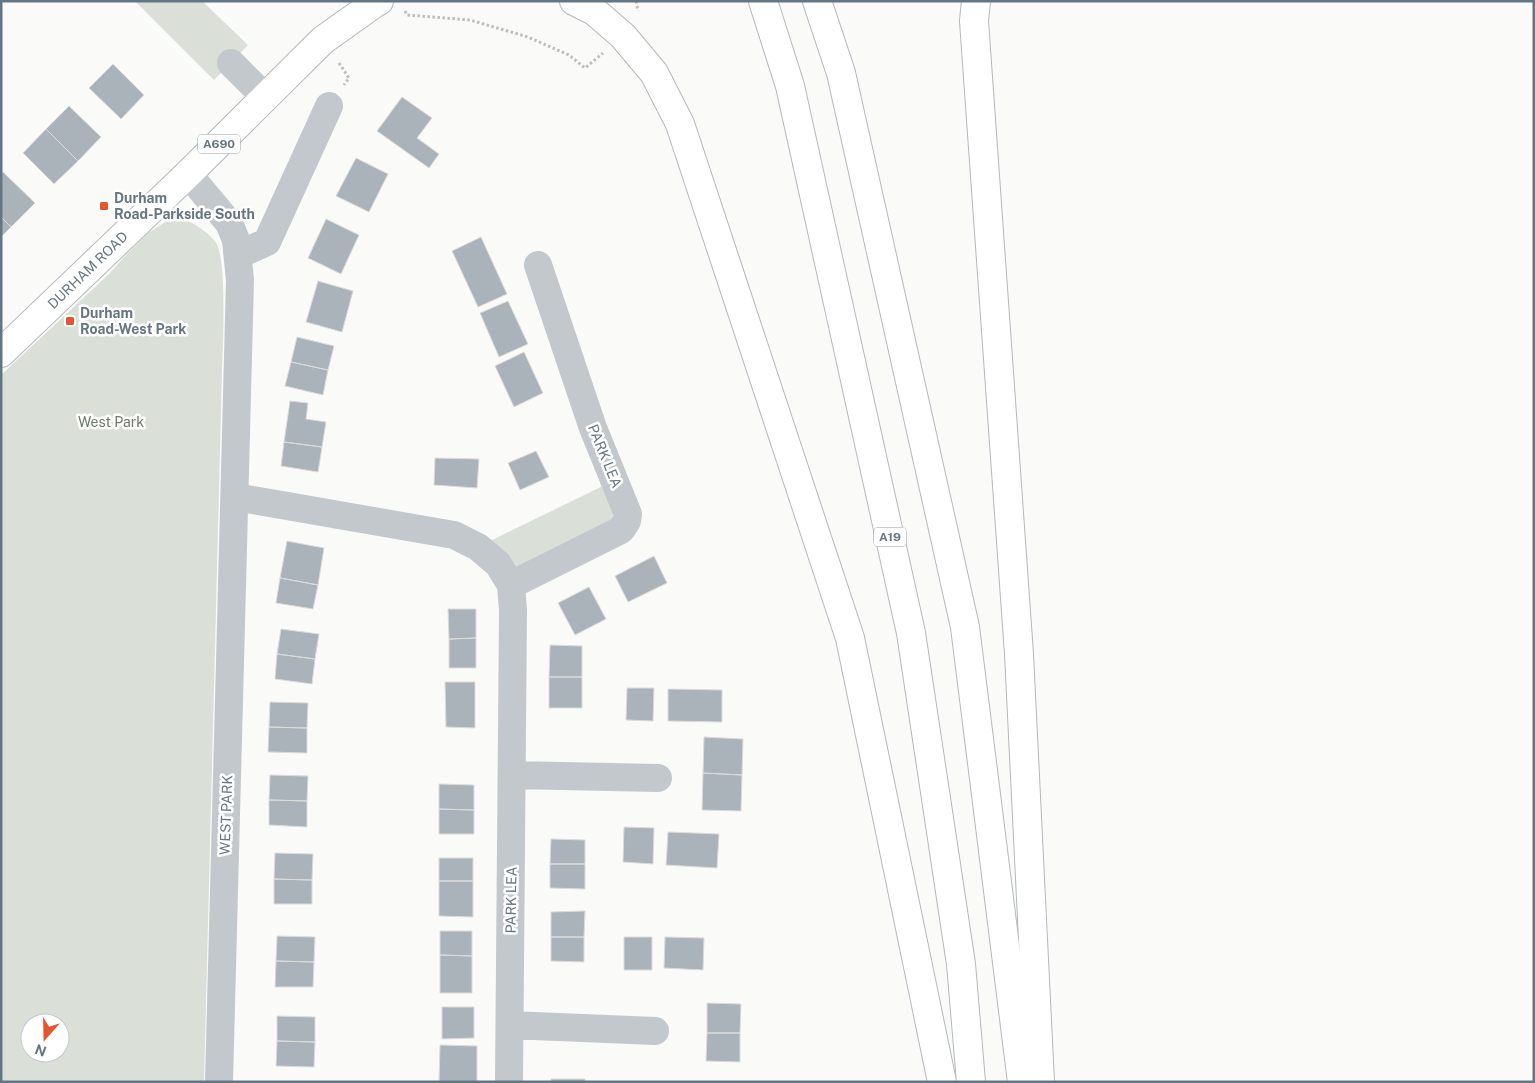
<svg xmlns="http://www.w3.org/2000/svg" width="1535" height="1083" viewBox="0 0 1535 1083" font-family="'Public Sans',sans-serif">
  <rect width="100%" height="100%" fill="#fafaf8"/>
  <path fill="#dadfd7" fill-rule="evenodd" d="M 135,1 L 202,1 L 248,45 L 214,80 Z
    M 186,220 C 198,226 208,232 216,243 C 227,259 223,347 222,370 L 204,1082 L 1,1082 L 1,375 L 109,274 L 127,254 L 148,233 L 167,221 ZM 30,1023 L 60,1023 L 60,1053 L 30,1053 Z
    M 615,480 L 628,514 L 511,585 L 478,547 Z"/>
  <path fill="#aab3b9" stroke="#dcdcda" d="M 113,64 L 144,95 L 121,119 L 89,88 Z
    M 402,97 L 432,118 L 417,138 L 439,154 L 429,168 L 377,131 Z
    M 69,106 L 101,137 L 78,161 L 46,129 Z
    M 46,129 L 78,161 L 54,184 L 23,153 Z
    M 356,158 L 388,174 L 369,212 L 336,196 Z
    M 3,172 L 35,203 L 11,227 L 1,217 L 1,174 Z
    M 1,217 L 11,227 L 1,237 Z
    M 326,219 L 359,235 L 341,274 L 308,258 Z
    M 481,237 L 507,294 L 478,307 L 452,251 Z
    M 318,281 L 353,291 L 342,332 L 306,322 Z
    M 508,301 L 528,344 L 499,357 L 480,313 Z
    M 297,337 L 334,346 L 328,370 L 291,362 Z
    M 524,352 L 543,393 L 514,407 L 495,366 Z
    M 291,362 L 328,370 L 323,395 L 285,386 Z
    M 290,401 L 308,403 L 306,419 L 326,422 L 322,447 L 284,442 Z
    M 284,442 L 322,447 L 318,472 L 281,466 Z
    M 536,451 L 549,477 L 520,490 L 508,463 Z
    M 435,458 L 479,459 L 477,488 L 434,485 Z
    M 287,541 L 324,548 L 318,585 L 280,578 Z
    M 654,556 L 667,583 L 628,602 L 615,576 Z
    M 280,578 L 318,585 L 313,609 L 276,603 Z
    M 589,587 L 606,619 L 575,635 L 558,603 Z
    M 448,609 L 476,609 L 476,638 L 449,639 Z
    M 281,629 L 319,634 L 315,659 L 277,654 Z
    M 476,638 L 476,668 L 449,668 L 449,639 Z
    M 550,645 L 582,646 L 582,677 L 549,677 Z
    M 277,654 L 315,659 L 312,684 L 275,679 Z
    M 549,677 L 582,677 L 582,708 L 549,708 Z
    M 445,682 L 475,682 L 475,728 L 446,727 Z
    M 627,688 L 654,688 L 653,721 L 626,720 Z
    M 668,689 L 722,690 L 722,722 L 668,721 Z
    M 270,702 L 308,703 L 307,728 L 269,727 Z
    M 269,727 L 307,728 L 307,753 L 268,752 Z
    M 704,737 L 743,739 L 742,775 L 703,773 Z
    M 703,773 L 742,775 L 741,811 L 702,810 Z
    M 270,775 L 308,776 L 307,801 L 269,800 Z
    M 439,784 L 474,785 L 474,810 L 439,809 Z
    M 269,800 L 307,801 L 307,827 L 269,825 Z
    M 439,809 L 474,810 L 474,834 L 439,834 Z
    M 624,827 L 654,828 L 653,864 L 623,862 Z
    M 668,832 L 719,834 L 717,868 L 666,865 Z
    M 551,839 L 585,840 L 585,864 L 550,864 Z
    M 275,853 L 313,854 L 312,880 L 274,879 Z
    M 439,858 L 473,858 L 473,881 L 439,881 Z
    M 550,864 L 585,864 L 585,889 L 550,888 Z
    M 274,879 L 312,880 L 312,904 L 274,904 Z
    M 439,881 L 473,881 L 473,917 L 439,916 Z
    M 585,911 L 584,937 L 551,937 L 551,912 Z
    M 440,931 L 472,931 L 472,956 L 440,955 Z
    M 277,936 L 315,937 L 314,962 L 276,961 Z
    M 551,937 L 584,937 L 584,962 L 551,961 Z
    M 624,937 L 652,937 L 652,970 L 624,970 Z
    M 665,937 L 704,938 L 703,970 L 664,968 Z
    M 440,955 L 472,956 L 472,993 L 440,993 Z
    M 276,961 L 314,962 L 313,987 L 275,987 Z
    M 707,1003 L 741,1004 L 740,1033 L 707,1033 Z
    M 442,1007 L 474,1007 L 474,1038 L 442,1039 Z
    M 277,1016 L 315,1017 L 315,1042 L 277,1041 Z
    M 707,1033 L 740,1033 L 740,1062 L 706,1061 Z
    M 277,1041 L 315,1042 L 314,1067 L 276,1066 Z
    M 440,1045 L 477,1046 L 477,1082 L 439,1082 Z
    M 551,1079 L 585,1079 L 585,1082 L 551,1082 Z"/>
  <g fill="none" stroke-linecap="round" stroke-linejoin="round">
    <g stroke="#b4b9bd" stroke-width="30">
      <g id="highway">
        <path d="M 574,1 L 594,11 L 623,36 L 654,73 L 680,124 L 850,638 L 942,1082"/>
        <path d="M 763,1 L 790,86 L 911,633 L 961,964 L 971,1082"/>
        <path d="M 817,1 L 841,73 L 965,627 L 1022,1082"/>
        <path d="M 976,1 L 974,21 L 1019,654 L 1040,1082"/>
        <path id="s1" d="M 1,353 L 188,174 L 323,40 L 375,3 L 379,1"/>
      </g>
    </g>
    <path stroke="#bbbfc2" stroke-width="3" stroke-dasharray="2.5 2.5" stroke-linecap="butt" d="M 636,1 L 638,11
      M 405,11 L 407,15 L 470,20 L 528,37 L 569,55 L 585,68 L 603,53
      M 339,63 L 349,78 L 344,85"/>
    <path stroke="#c3c8cc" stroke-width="28" d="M 231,63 L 265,97
      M 188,174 L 229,223 L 236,240 L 240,280 L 219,1082
      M 238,255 L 267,242 L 329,106
      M 235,497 L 454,535 L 478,547 L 498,564 L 511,585 L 513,610 L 509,1082
      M 511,585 L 621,530 L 627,521 L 628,514 L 593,428 L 538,265
      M 513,775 L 658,778
      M 510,1025 L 655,1031"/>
    <use href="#highway" stroke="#fff" stroke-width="28"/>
  </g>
  <g fill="#e4572e" stroke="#fff" stroke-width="2">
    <rect x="99" y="201" width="10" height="10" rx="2.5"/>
    <rect x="65" y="316" width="10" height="10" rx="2.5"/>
  </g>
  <g text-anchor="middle" stroke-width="5" stroke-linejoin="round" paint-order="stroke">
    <g fill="#fff" stroke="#939fa8" stroke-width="1">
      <rect x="198" y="134.5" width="42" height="19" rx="4"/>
      <rect x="874" y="527.5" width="32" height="19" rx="4"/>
    </g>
    <g font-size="12" font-weight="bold" fill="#657683">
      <text x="219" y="148">A690</text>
      <text x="890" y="541">A19</text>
    </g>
    <g font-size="14" font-weight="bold" fill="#657683" stroke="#fff" text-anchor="start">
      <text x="114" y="203">Durham<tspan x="114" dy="16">Road-Parkside South</tspan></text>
      <text x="80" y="318">Durham<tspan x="80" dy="16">Road-West Park</tspan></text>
    </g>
    <g font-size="14" fill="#657683" stroke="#fff">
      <text dy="5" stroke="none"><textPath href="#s1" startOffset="120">DURHAM ROAD</textPath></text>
      <text transform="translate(605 456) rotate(68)" y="5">PARK LEA</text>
      <text transform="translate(226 815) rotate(-88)" y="5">WEST PARK</text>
      <text transform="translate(511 900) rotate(-89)" y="5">PARK LEA</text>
    </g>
    <g font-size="14" fill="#687a64" stroke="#fff">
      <text x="111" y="427">West Park</text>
    </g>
  </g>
  <rect width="1535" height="1083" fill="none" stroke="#657683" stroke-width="5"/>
  <g transform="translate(45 1038) rotate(200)"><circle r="24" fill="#ffffff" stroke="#c1c8cd"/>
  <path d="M0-4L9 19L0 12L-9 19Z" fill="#e4572e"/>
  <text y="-8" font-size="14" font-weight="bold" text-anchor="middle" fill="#657683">N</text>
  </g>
</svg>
